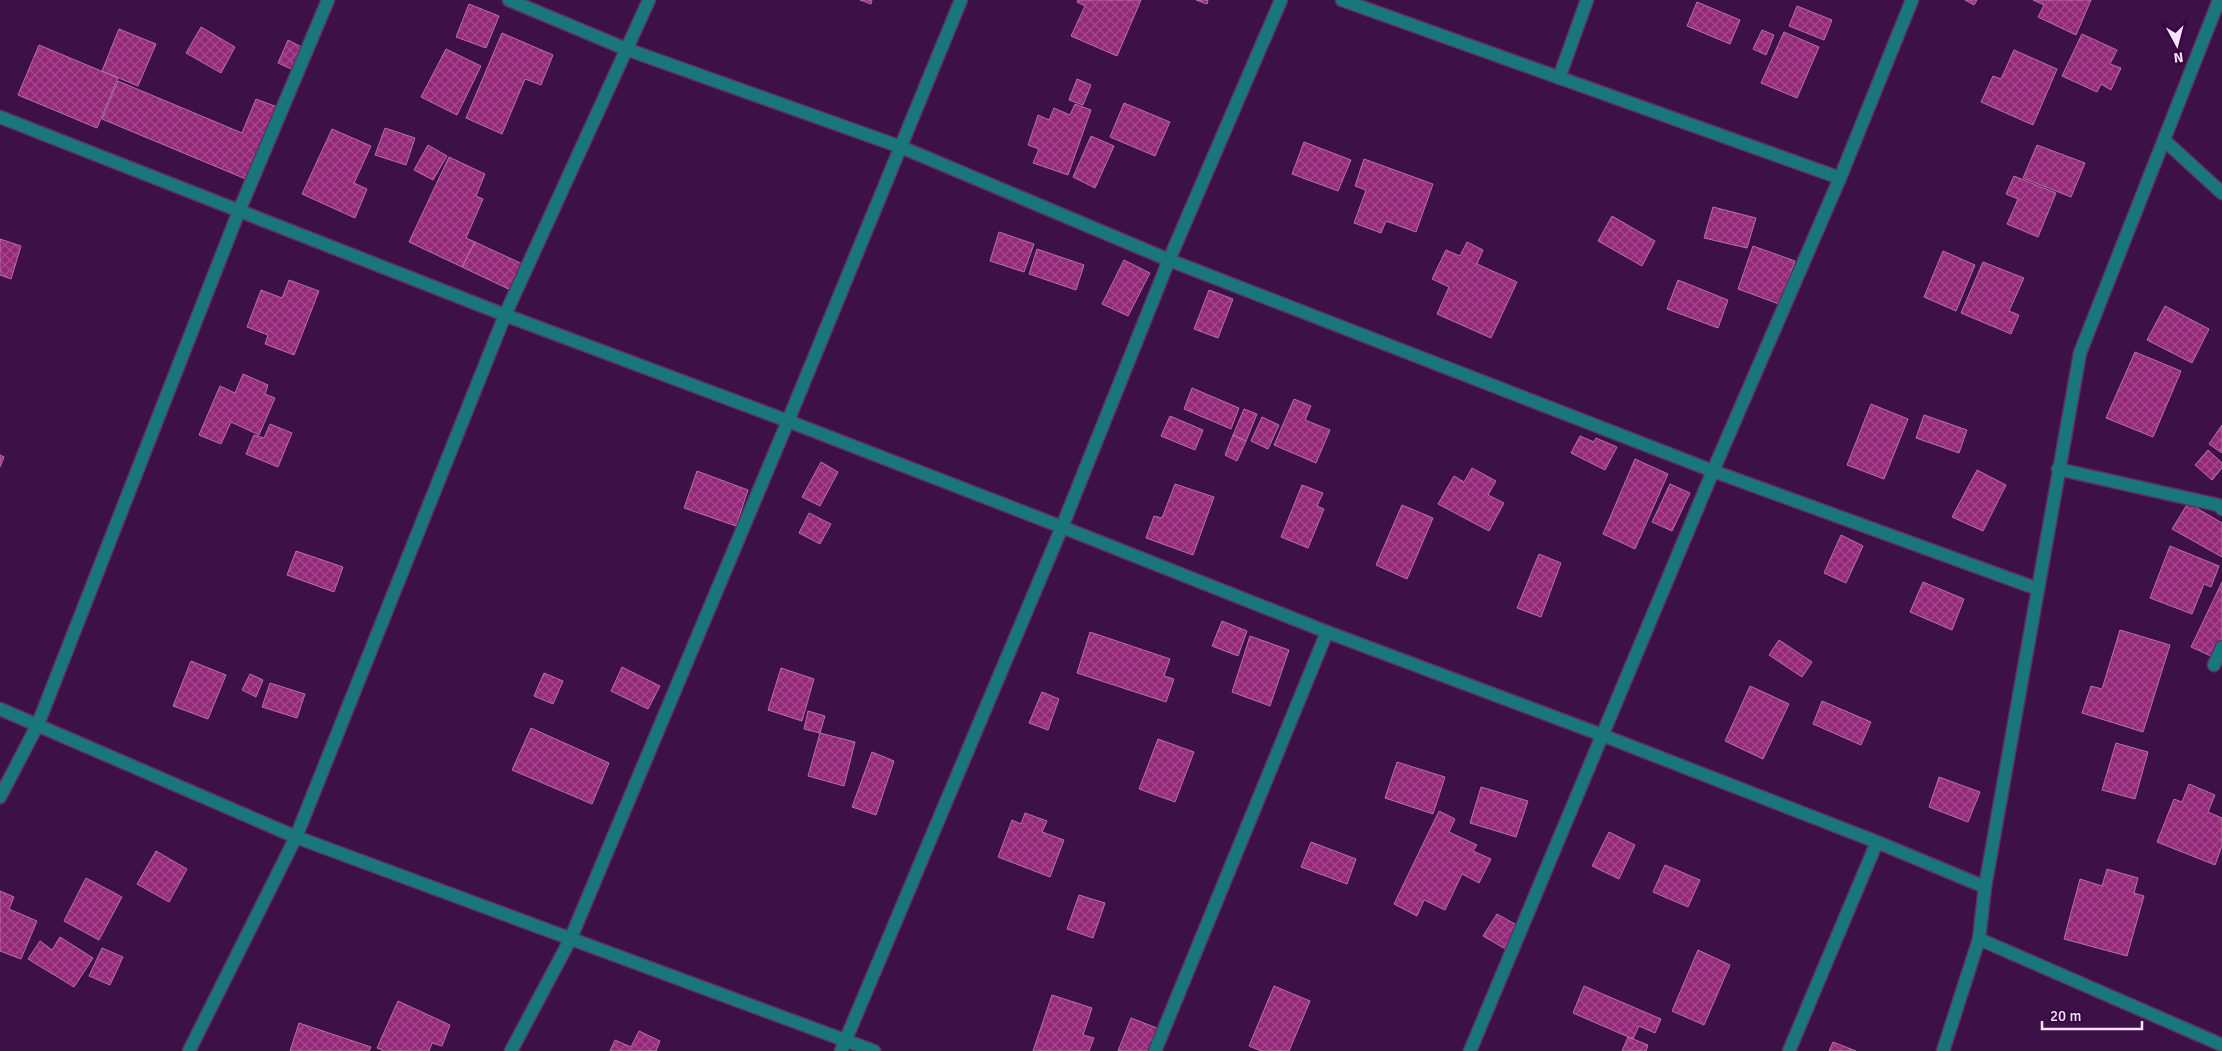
<svg xmlns="http://www.w3.org/2000/svg" width="2222" height="1051" viewBox="0 0 2222 1051" font-family="Signika,sans-serif">
  <defs>
    <pattern id="building-cross-hatch" width="8" height="8" patternUnits="userSpaceOnUse" patternTransform="scale(1.25)"><rect width="8" height="8" fill="#952979"/><path d="M0 0l8 8M0 8l8-8" fill="none" stroke="#a5488d"/></pattern>
  </defs>
  <rect width="100%" height="100%" fill="#3e1048"/>
  <path fill="url(#building-cross-hatch)" stroke="#b6719f" d="M 860,0 L 872,0 L 871,4 Z
    M 1078,0 L 1141,0 L 1117,56 L 1071,36 L 1085,6 L 1077,2 Z
    M 1196,0 L 1208,0 L 1207,4 Z
    M 1965,0 L 1977,0 L 1974,5 Z
    M 2033,0 L 2091,0 L 2076,35 L 2038,17 L 2044,5 Z
    M 1697,2 L 1740,20 L 1730,44 L 1687,26 Z
    M 469,4 L 499,16 L 486,48 L 456,37 Z
    M 1797,6 L 1832,20 L 1824,40 L 1789,26 Z
    M 201,27 L 235,47 L 221,73 L 186,53 Z
    M 119,29 L 156,44 L 138,86 L 102,71 Z
    M 1762,30 L 1774,35 L 1766,55 L 1753,49 Z
    M 1784,32 L 1819,47 L 1797,98 L 1761,83 Z
    M 502,33 L 553,55 L 541,85 L 525,79 L 502,134 L 466,118 Z
    M 2082,34 L 2117,50 L 2110,64 L 2121,68 L 2111,90 L 2101,84 L 2097,92 L 2062,76 Z
    M 288,40 L 309,51 L 300,73 L 278,63 Z
    M 39,45 L 118,78 L 97,128 L 18,95 Z
    M 446,49 L 481,66 L 457,115 L 421,97 Z
    M 2014,50 L 2057,69 L 2033,125 L 1981,102 L 1993,76 L 2001,79 Z
    M 1077,79 L 1091,85 L 1083,105 L 1069,100 Z
    M 118,81 L 242,133 L 256,99 L 285,110 L 253,182 L 102,119 Z
    M 1124,103 L 1170,122 L 1155,156 L 1110,137 Z
    M 1075,104 L 1091,110 L 1068,175 L 1033,163 L 1039,149 L 1028,145 L 1038,115 L 1049,120 L 1054,108 L 1070,115 Z
    M 385,128 L 415,138 L 406,165 L 375,155 Z
    M 332,129 L 371,146 L 354,183 L 367,189 L 355,218 L 302,194 Z
    M 1091,136 L 1114,146 L 1095,188 L 1073,177 Z
    M 1304,142 L 1351,160 L 1338,191 L 1292,174 Z
    M 428,145 L 447,156 L 433,180 L 414,170 Z
    M 2037,145 L 2085,163 L 2071,197 L 2023,178 Z
    M 449,157 L 485,174 L 476,196 L 483,199 L 466,238 L 475,242 L 462,267 L 409,242 Z
    M 1364,159 L 1433,184 L 1416,232 L 1386,221 L 1381,233 L 1354,223 L 1366,190 L 1355,186 Z
    M 2014,176 L 2056,193 L 2038,237 L 2007,224 L 2018,199 L 2006,194 Z
    M 1713,207 L 1756,218 L 1747,248 L 1704,238 Z
    M 1612,216 L 1655,241 L 1642,266 L 1598,241 Z
    M 999,232 L 1034,244 L 1024,272 L 990,261 Z
    M 0,239 L 21,246 L 11,279 L 0,275 Z
    M 475,242 L 529,267 L 517,293 L 462,267 Z
    M 1467,242 L 1483,250 L 1477,264 L 1517,282 L 1491,338 L 1437,314 L 1449,287 L 1432,279 L 1446,250 L 1460,256 Z
    M 1753,246 L 1795,261 L 1779,304 L 1738,289 Z
    M 1037,249 L 1084,265 L 1076,290 L 1029,274 Z
    M 1943,251 L 1975,265 L 1956,311 L 1924,297 Z
    M 1124,260 L 1150,273 L 1128,316 L 1102,304 Z
    M 1983,262 L 2024,278 L 2009,311 L 2019,315 L 2011,334 L 1961,313 Z
    M 289,280 L 319,291 L 294,355 L 265,344 L 268,335 L 247,327 L 261,290 L 282,298 Z
    M 1678,280 L 1728,300 L 1718,328 L 1667,309 Z
    M 1209,290 L 1233,299 L 1218,338 L 1194,329 Z
    M 2165,306 L 2209,329 L 2192,363 L 2147,340 Z
    M 2135,352 L 2181,371 L 2153,437 L 2106,418 Z
    M 243,374 L 268,385 L 265,394 L 275,398 L 259,435 L 231,422 L 221,444 L 199,435 L 220,386 L 235,393 Z
    M 1192,388 L 1239,408 L 1231,429 L 1184,409 Z
    M 1294,399 L 1311,406 L 1305,420 L 1330,430 L 1316,463 L 1274,445 Z
    M 1871,404 L 1908,419 L 1884,479 L 1847,465 Z
    M 1244,409 L 1257,414 L 1246,441 L 1233,435 Z
    M 1924,415 L 1967,430 L 1959,453 L 1916,438 Z
    M 1170,416 L 1203,430 L 1195,450 L 1161,436 Z
    M 1262,417 L 1279,425 L 1268,449 L 1251,441 Z
    M 270,424 L 292,433 L 278,467 L 246,454 L 254,435 L 264,438 Z
    M 2222,425 L 2222,453 L 2209,444 Z
    M 1233,435 L 1246,441 L 1237,461 L 1225,455 Z
    M 1580,436 L 1594,442 L 1596,438 L 1617,447 L 1605,470 L 1571,453 Z
    M 2208,450 L 2222,463 L 2222,468 L 2212,480 L 2195,465 Z
    M 0,455 L 4,457 L 0,467 Z
    M 1635,459 L 1668,474 L 1635,549 L 1603,534 Z
    M 821,462 L 838,472 L 820,506 L 802,497 Z
    M 1472,468 L 1496,481 L 1488,495 L 1504,503 L 1489,531 L 1438,504 L 1454,476 L 1464,482 Z
    M 1977,470 L 2006,485 L 1983,531 L 1952,517 Z
    M 697,471 L 748,490 L 736,526 L 684,508 Z
    M 1175,484 L 1214,497 L 1193,555 L 1146,538 L 1154,516 L 1162,518 Z
    M 1670,484 L 1690,493 L 1672,531 L 1652,522 Z
    M 1302,485 L 1323,493 L 1317,506 L 1324,509 L 1308,548 L 1281,537 Z
    M 2188,503 L 2222,523 L 2222,557 L 2172,529 Z
    M 1402,505 L 1433,518 L 1407,579 L 1376,565 Z
    M 809,513 L 831,524 L 820,544 L 799,533 Z
    M 1841,535 L 1863,546 L 1846,583 L 1824,573 Z
    M 2170,546 L 2219,566 L 2211,587 L 2204,584 L 2192,614 L 2150,598 Z
    M 296,551 L 343,567 L 334,592 L 287,575 Z
    M 1539,554 L 1561,563 L 1541,617 L 1517,608 Z
    M 1923,582 L 1964,599 L 1952,630 L 1910,612 Z
    M 2222,582 L 2222,661 L 2191,647 Z
    M 1222,621 L 1247,631 L 1238,656 L 1212,646 Z
    M 2120,630 L 2170,645 L 2143,732 L 2082,713 L 2091,686 L 2102,689 Z
    M 1090,632 L 1170,659 L 1164,676 L 1174,679 L 1166,702 L 1077,673 Z
    M 1250,636 L 1289,650 L 1270,706 L 1232,692 Z
    M 1779,640 L 1812,662 L 1802,677 L 1769,655 Z
    M 191,661 L 226,675 L 208,719 L 173,706 Z
    M 622,667 L 660,686 L 648,709 L 611,691 Z
    M 781,668 L 814,679 L 802,721 L 768,710 Z
    M 544,673 L 563,681 L 553,704 L 534,696 Z
    M 250,674 L 263,680 L 256,697 L 242,690 Z
    M 270,683 L 305,694 L 297,718 L 262,707 Z
    M 1750,686 L 1789,704 L 1763,759 L 1725,741 Z
    M 1042,692 L 1059,699 L 1048,730 L 1029,723 Z
    M 1822,701 L 1871,722 L 1861,745 L 1813,724 Z
    M 808,711 L 825,716 L 820,733 L 804,729 Z
    M 531,728 L 609,763 L 592,804 L 512,770 Z
    M 820,733 L 855,742 L 844,786 L 808,776 Z
    M 1158,739 L 1194,752 L 1175,802 L 1139,789 Z
    M 2116,743 L 2148,752 L 2135,799 L 2102,790 Z
    M 872,752 L 894,761 L 876,815 L 852,807 Z
    M 1397,762 L 1445,777 L 1433,814 L 1385,798 Z
    M 1939,777 L 1980,792 L 1968,822 L 1929,807 Z
    M 2189,784 L 2215,795 L 2208,812 L 2222,818 L 2222,846 L 2215,865 L 2157,842 L 2174,799 L 2182,802 Z
    M 1481,787 L 1528,801 L 1516,837 L 1470,823 Z
    M 1439,811 L 1455,819 L 1449,832 L 1477,845 L 1473,851 L 1491,859 L 1479,883 L 1462,874 L 1445,910 L 1424,900 L 1417,916 L 1394,904 Z
    M 1025,813 L 1047,821 L 1042,832 L 1064,840 L 1050,877 L 998,857 L 1012,820 L 1021,824 Z
    M 1609,832 L 1635,845 L 1619,879 L 1592,866 Z
    M 1311,842 L 1356,859 L 1347,884 L 1301,867 Z
    M 156,851 L 187,869 L 169,902 L 137,884 Z
    M 1665,865 L 1700,880 L 1688,907 L 1653,892 Z
    M 2107,869 L 2138,878 L 2134,893 L 2144,896 L 2127,956 L 2064,939 L 2080,879 L 2102,886 Z
    M 86,878 L 122,897 L 99,940 L 64,921 Z
    M 0,891 L 14,897 L 9,909 L 37,921 L 21,959 L 0,951 Z
    M 1079,895 L 1105,903 L 1093,938 L 1067,929 Z
    M 1497,914 L 1522,928 L 1509,951 L 1483,936 Z
    M 60,937 L 93,958 L 74,987 L 28,959 L 40,941 L 52,950 Z
    M 102,948 L 123,957 L 110,985 L 89,976 Z
    M 1698,950 L 1730,965 L 1704,1025 L 1672,1011 Z
    M 1274,986 L 1310,1001 L 1289,1051 L 1261,1051 L 1249,1046 Z
    M 1584,986 L 1661,1019 L 1655,1033 L 1639,1026 L 1633,1039 L 1573,1013 Z
    M 1052,995 L 1092,1008 L 1083,1035 L 1094,1038 L 1089,1051 L 1033,1051 Z
    M 398,1001 L 450,1025 L 442,1046 L 432,1043 L 429,1051 L 384,1051 L 377,1048 Z
    M 1131,1018 L 1157,1028 L 1148,1051 L 1118,1051 Z
    M 299,1023 L 371,1047 L 369,1051 L 290,1051 Z
    M 639,1031 L 660,1041 L 656,1051 L 610,1051 L 615,1040 L 631,1047 Z
    M 1628,1037 L 1648,1045 L 1646,1051 L 1622,1051 Z
    M 1833,1042 L 1856,1051 L 1829,1051 Z"/>
  <g fill="none" stroke-linecap="round" stroke-linejoin="round">
    <g stroke="#5c3265" stroke-width="15">
      <path id="minor" d="M 509,0 L 626,49 L 901,147 L 1169,260 L 1713,471 L 2038,589
        M 1342,0 L 1840,178
        M 1559,78 L 1587,0
        M 0,117 L 505,315 L 788,421 L 1062,527 L 1327,632 L 1602,735 L 1877,842 L 1985,887
        M 2164,140 L 2222,193
        M 2058,469 L 2218,505 L 2222,509
        M 2214,665 L 2222,647
        M 0,709 L 296,837 L 874,1051
        M 0,797 L 38,724 L 239,211 L 328,0
        M 1979,939 L 2222,1045
        M 189,1051 L 296,837 L 505,315 L 649,0
        M 511,1051 L 570,940 L 788,421 L 961,0
        M 841,1051 L 1062,527 L 1169,260 L 1281,0
        M 1155,1051 L 1327,632
        M 1470,1051 L 1713,471 L 1840,178 L 1912,0
        M 1789,1051 L 1877,842
        M 1943,1051 L 1979,939 L 1985,887 L 2080,353 L 2219,0"/>
    </g>
    <use href="#minor" stroke="#19777b" stroke-width="12"/>
  </g>
  <g transform="translate(2177 45) rotate(173)" stroke="#33043d" stroke-width="4" paint-order="stroke">
  <path d="M0-4L9 19L0 12L-9 19Z" fill="#f8e2fd"/>
  <text y="-8" font-size="14" font-weight="bold" text-anchor="middle" fill="#f8e2fd">N</text>
  </g>
  <path d="M2042 1021v8h100v-8" fill="none" stroke="#f8e2fd" stroke-width="2.5"/>
  <text x="2050" y="1021" font-size="15" fill="#f8e2fd" stroke="#33043d" stroke-width="4" paint-order="stroke">20 m</text>
</svg>
